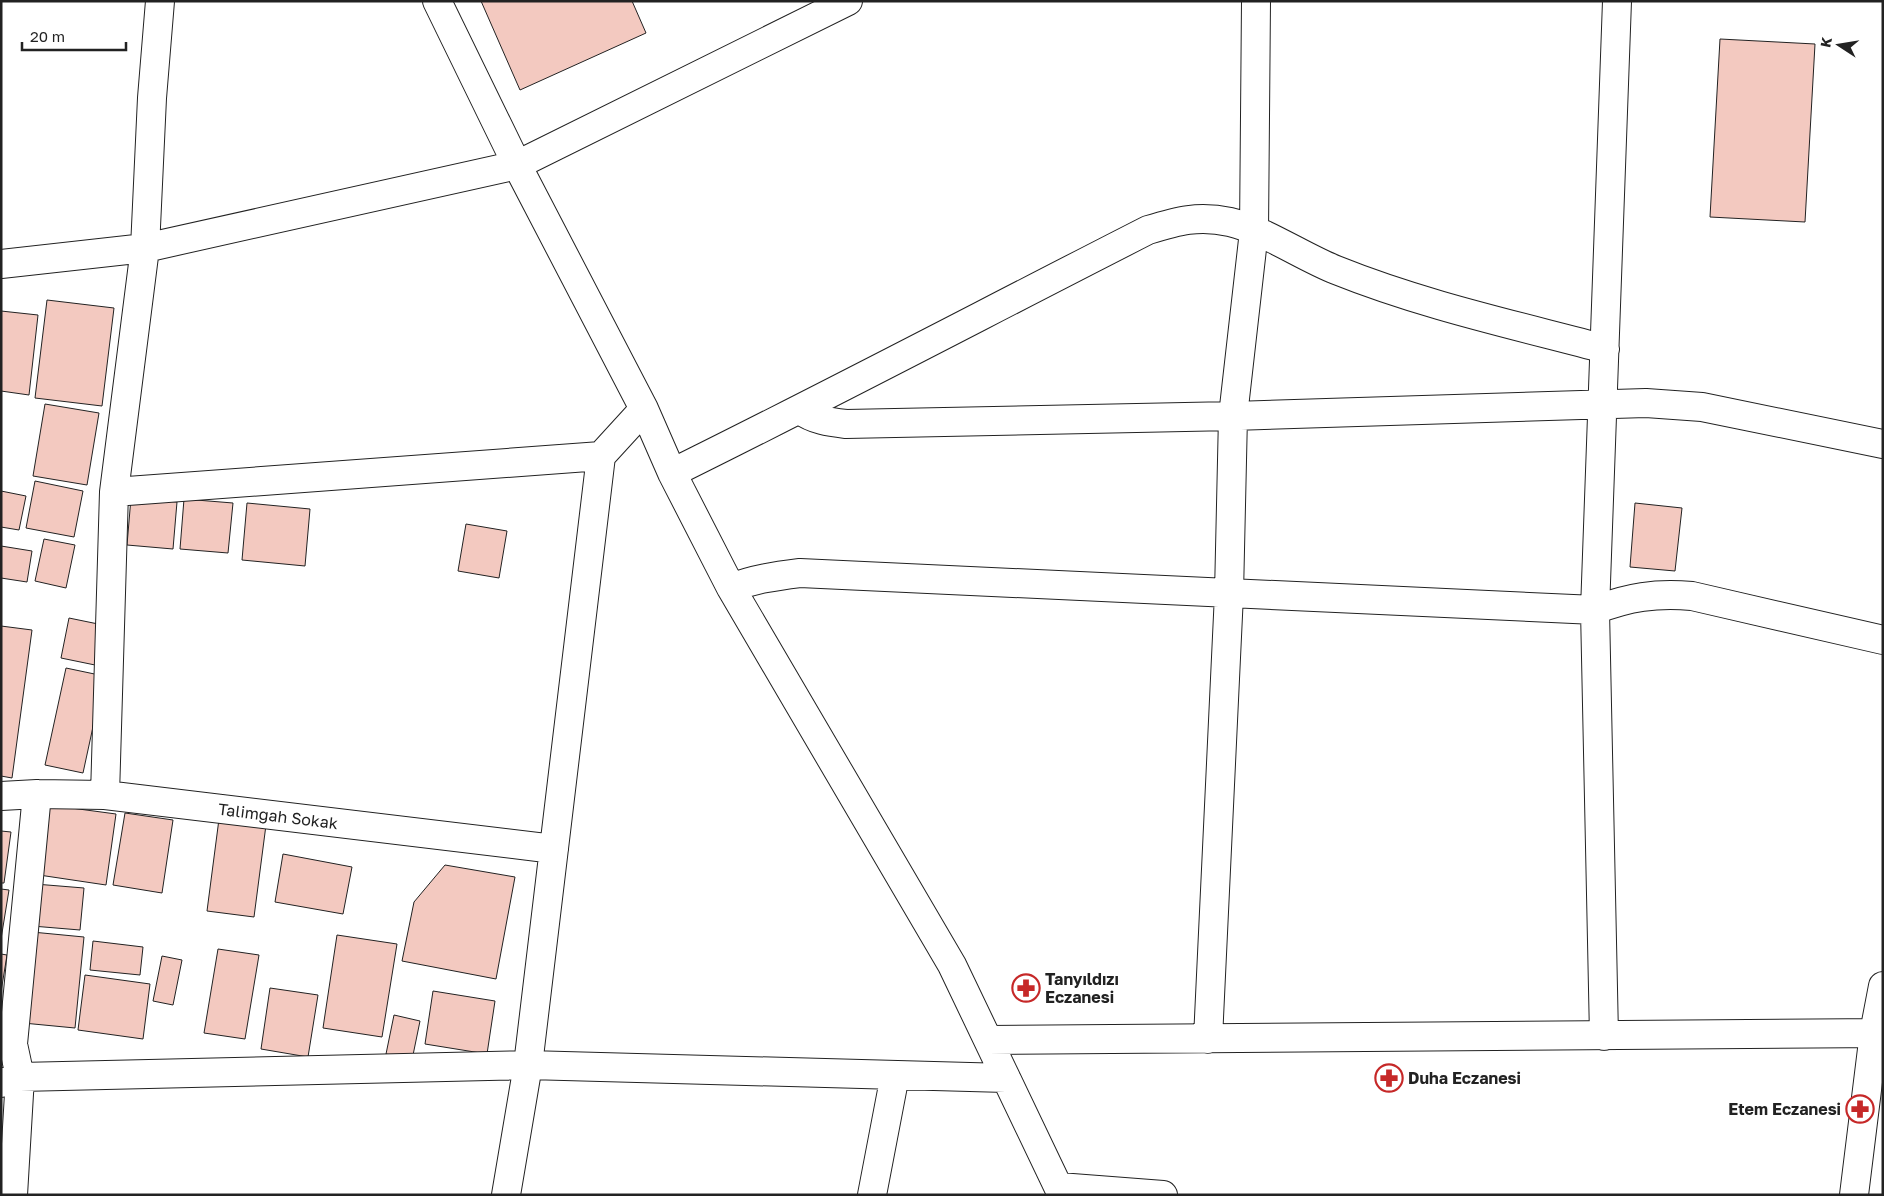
<svg xmlns="http://www.w3.org/2000/svg" width="1884" height="1196" viewBox="0 0 1884 1196" font-family="'Golos Text',sans-serif">
  <rect width="100%" height="100%" fill="#fff"/>
  <path fill="#f3c9c0" stroke="#222" d="M 481,1 L 632,1 L 646,33 L 520,90 Z
    M 1720,39 L 1815,44 L 1805,222 L 1710,217 Z
    M 47,300 L 114,308 L 102,406 L 35,398 Z
    M 1,311 L 38,315 L 29,395 L 1,391 Z
    M 45,404 L 99,413 L 87,485 L 33,476 Z
    M 35,481 L 83,491 L 74,537 L 26,528 Z
    M 1,491 L 26,496 L 19,530 L 1,527 Z
    M 131,498 L 177,502 L 173,549 L 127,545 Z
    M 184,499 L 233,503 L 228,553 L 180,549 Z
    M 247,503 L 310,509 L 305,566 L 242,560 Z
    M 1635,503 L 1682,508 L 1675,571 L 1630,567 Z
    M 466,524 L 507,531 L 499,578 L 458,571 Z
    M 44,539 L 75,545 L 66,588 L 35,581 Z
    M 1,546 L 32,551 L 27,582 L 1,578 Z
    M 69,618 L 103,625 L 95,665 L 61,658 Z
    M 1,626 L 32,630 L 12,778 L 1,776 Z
    M 66,668 L 104,676 L 83,773 L 45,765 Z
    M 49,805 L 116,814 L 106,885 L 39,875 Z
    M 125,813 L 173,820 L 162,893 L 113,885 Z
    M 219,819 L 266,825 L 254,917 L 207,911 Z
    M 1,831 L 11,832 L 4,883 L 1,883 Z
    M 283,854 L 352,867 L 343,914 L 275,902 Z
    M 445,865 L 515,877 L 496,979 L 402,961 L 414,902 Z
    M 35,884 L 84,888 L 80,930 L 32,926 Z
    M 1,889 L 9,890 L 1,939 Z
    M 32,932 L 84,937 L 75,1028 L 23,1023 Z
    M 337,935 L 397,944 L 382,1037 L 323,1028 Z
    M 93,941 L 143,947 L 140,975 L 90,970 Z
    M 218,949 L 259,955 L 245,1039 L 204,1033 Z
    M 1,954 L 7,955 L 1,992 Z
    M 162,956 L 182,960 L 173,1005 L 153,1001 Z
    M 85,975 L 150,984 L 143,1039 L 78,1030 Z
    M 270,988 L 318,995 L 308,1057 L 261,1049 Z
    M 433,991 L 495,1001 L 487,1054 L 425,1044 Z
    M 394,1015 L 420,1021 L 412,1060 L 386,1054 Z"/>
  <g fill="none" stroke-linecap="round" stroke-linejoin="round">
    <g stroke="#222" stroke-width="30">
      <path id="minor" d="M 437,1 L 517,165 L 644,409 L 672,473 L 731,588 L 952,965 L 1062,1195
        M 1,264 L 145,248 L 517,165 L 848,1
        M 800,410 C 814,420 829,422 846,424 L 1233,416 L 1646,403 L 1702,407 L 1883,444
        M 672,473 C 832,394 989,311 1148,230 C 1178,221 1198,215 1230,222 C 1264,230 1303,257 1336,270 C 1423,305 1515,325 1605,349
        M 114,492 L 601,456
        M 731,588 C 754,579 776,576 800,573 L 1595,610 C 1629,597 1655,593 1692,596 L 1883,640
        M 105,795 L 114,492 L 145,248 L 152,98 L 160,1
        M 1,796 L 37,794 L 105,795 L 554,849
        M 1604,1036 L 1595,610 L 1617,1
        M 1208,1039 L 1229,594 L 1233,416 L 1254,231 L 1256,1
        M 988,1040 L 1883,1033
        M 1,1083 L 20,1077 L 528,1065 L 1006,1078
        M 1059,1187 L 1163,1195
        M 13,1195 L 20,1077 L 13,1044 L 37,794
        M 506,1195 L 528,1065 L 601,456 L 644,409
        M 872,1195 L 895,1075
        M 1854,1195 L 1874,1033 L 1883,986"/>
    </g>
    <use href="#minor" stroke="#fff" stroke-width="28"/>
  </g>
  <defs>
    <g id="pharmacy-ring" transform="scale(1.4375)"><circle r="9.5" fill="#fff" stroke="#c62828" stroke-width="1.5"/><path d="M-2-6h4v4h4v4h-4v4h-4v-4h-4v-4h4Z" fill="#c62828"/></g>
  </defs>
  <g fill-rule="evenodd">
    <use href="#pharmacy-ring" x="1026" y="988"/>
    <use href="#pharmacy-ring" x="1389" y="1078"/>
    <use href="#pharmacy-ring" x="1860" y="1109"/>
  </g>
  <g text-anchor="middle" stroke-width="4" stroke-linejoin="round" paint-order="stroke">
    <g font-size="16" fill="#222" stroke="#fff">
      <text transform="translate(278 816) rotate(7)" y="6">Talimgah Sokak</text>
    </g>
    <g font-size="16" font-weight="bold" fill="#222" stroke="#fff" text-anchor="start">
      <text x="1045" y="985">Tanyıldızı<tspan x="1045" dy="18">Eczanesi</tspan></text>
      <text x="1408" y="1084">Duha Eczanesi</text>
      <text x="1841" y="1115" text-anchor="end">Etem Eczanesi</text>
    </g>
  </g>
  <rect width="1884" height="1196" fill="none" stroke="#222222" stroke-width="5"/>
  <g transform="translate(1839 45) rotate(282)" stroke="#ffffff" stroke-width="4" paint-order="stroke">
  <path d="M0-4L9 19L0 12L-9 19Z" fill="#222222"/>
  <text y="-8" font-size="14" font-weight="bold" text-anchor="middle" fill="#222222">K</text>
  </g>
  <path d="M22 42v8h104v-8" fill="none" stroke="#222222" stroke-width="2.5"/>
  <text x="30" y="42" font-size="15" fill="#222222" stroke="#ffffff" stroke-width="4" paint-order="stroke">20 m</text>
</svg>
